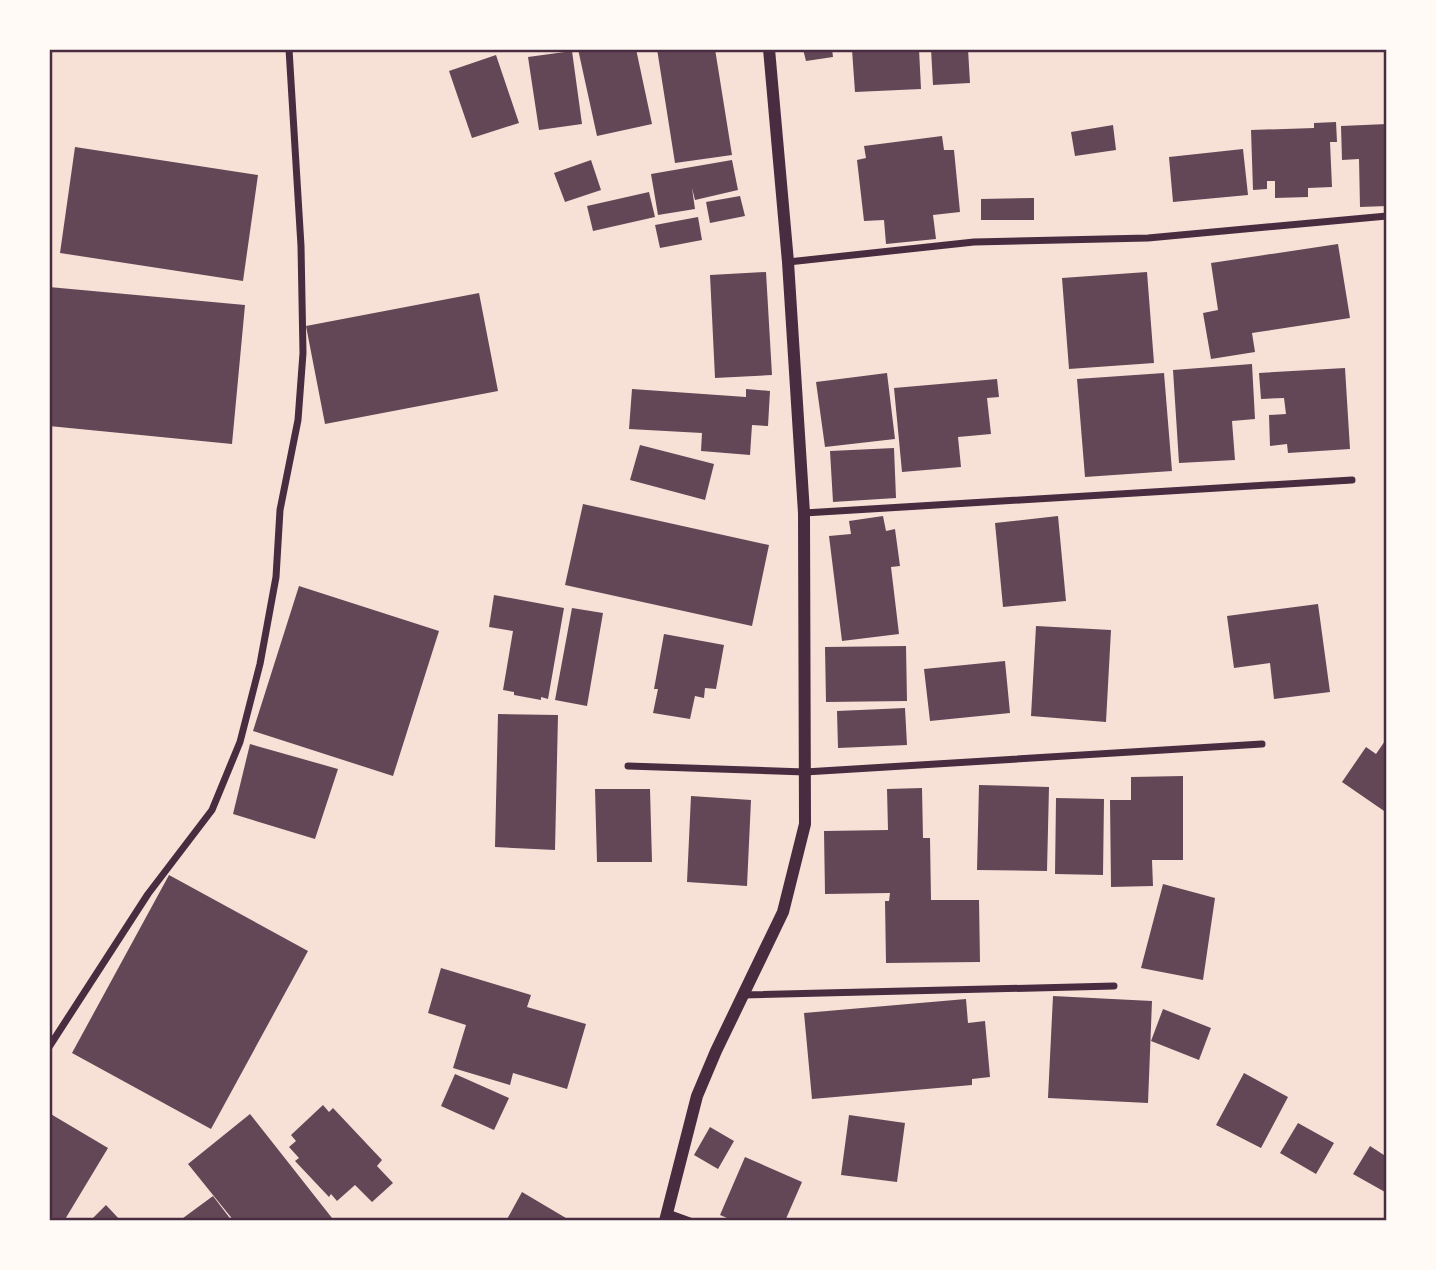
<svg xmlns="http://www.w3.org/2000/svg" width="1436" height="1270" viewBox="0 0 1436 1270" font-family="'Varela Round',sans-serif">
  <rect width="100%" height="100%" fill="#f7e1d7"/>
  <path fill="#644757" d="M 578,49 L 636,49 L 652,124 L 597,136 Z
    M 657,49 L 715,49 L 732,155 L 675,163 Z
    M 803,49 L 832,49 L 833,57 L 806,61 Z
    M 887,49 L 919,49 L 921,89 L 855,92 L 852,50 Z
    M 931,49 L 968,49 L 970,83 L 933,85 Z
    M 572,51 L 582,124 L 539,130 L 528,57 Z
    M 496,55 L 519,123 L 472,138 L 449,71 Z
    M 1336,122 L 1337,142 L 1330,142 L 1332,187 L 1308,188 L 1308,197 L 1275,198 L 1275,181 L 1267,181 L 1267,189 L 1253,190 L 1251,130 L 1314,128 L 1314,123 Z
    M 1387,124 L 1387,206 L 1360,207 L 1359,159 L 1342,160 L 1341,126 Z
    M 1113,125 L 1116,150 L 1075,156 L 1071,132 Z
    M 942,136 L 944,150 L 954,150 L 960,212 L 933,215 L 936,239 L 886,244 L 884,220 L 864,221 L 857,160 L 866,158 L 864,146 Z
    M 75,147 L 258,175 L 243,281 L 60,253 Z
    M 1243,149 L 1248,195 L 1173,202 L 1169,157 Z
    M 591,160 L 601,190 L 565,202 L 554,173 Z
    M 732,160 L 738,190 L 695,200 L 692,188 L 695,209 L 658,215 L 651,174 Z
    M 649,192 L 655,217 L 593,231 L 587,206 Z
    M 740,196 L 745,216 L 710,223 L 706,202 Z
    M 1034,198 L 1034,220 L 981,220 L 981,199 Z
    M 698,217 L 702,240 L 660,248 L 655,225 Z
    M 1338,244 L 1350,318 L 1252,333 L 1255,352 L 1211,359 L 1203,313 L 1218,310 L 1211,263 Z
    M 766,272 L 772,375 L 715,378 L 710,275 Z
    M 1147,272 L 1154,363 L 1069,369 L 1062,278 Z
    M 49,287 L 245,305 L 232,444 L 49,426 Z
    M 479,293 L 498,391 L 325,424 L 306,326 Z
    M 1252,364 L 1255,419 L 1232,421 L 1235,460 L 1179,463 L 1173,370 Z
    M 1345,368 L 1350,449 L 1288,453 L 1287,444 L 1270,446 L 1269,415 L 1286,414 L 1284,398 L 1261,399 L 1259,373 Z
    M 887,373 L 895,439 L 825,447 L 816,382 Z
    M 1164,373 L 1172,471 L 1085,477 L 1077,379 Z
    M 997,379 L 999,397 L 987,398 L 991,434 L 958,437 L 961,467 L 902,472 L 894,388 Z
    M 632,389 L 746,397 L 746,389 L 770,391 L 768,426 L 752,425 L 750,455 L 701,451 L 702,433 L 629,429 Z
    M 640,445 L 714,464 L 705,500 L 630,480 Z
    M 894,448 L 896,498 L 833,502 L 830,451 Z
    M 583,504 L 769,545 L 752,626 L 565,585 Z
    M 883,516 L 886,531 L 895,529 L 900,566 L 891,567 L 899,634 L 842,641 L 829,536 L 851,534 L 849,521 Z
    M 1058,516 L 1066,601 L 1003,607 L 995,523 Z
    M 299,586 L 439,631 L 393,776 L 253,731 Z
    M 494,595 L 564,608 L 548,699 L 541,697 L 541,700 L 514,695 L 514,692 L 503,690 L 513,631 L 489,627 Z
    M 1318,604 L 1330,692 L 1274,699 L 1270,663 L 1234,668 L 1227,616 Z
    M 572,608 L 603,613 L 587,706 L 555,700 Z
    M 1036,626 L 1111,630 L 1106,722 L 1031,716 Z
    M 664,634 L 724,645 L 716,689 L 705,688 L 704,698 L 695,696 L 690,719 L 653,713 L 658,689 L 654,689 Z
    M 906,646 L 907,701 L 826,702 L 825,647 Z
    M 1005,661 L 1010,713 L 930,721 L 924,669 Z
    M 905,708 L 907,745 L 838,748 L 837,711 Z
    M 498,714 L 558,715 L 555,850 L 495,847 Z
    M 1387,738 L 1387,813 L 1342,782 L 1366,747 L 1376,754 Z
    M 250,744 L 338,769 L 315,839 L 233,814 Z
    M 1183,776 L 1183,860 L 1152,860 L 1153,886 L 1111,887 L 1110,800 L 1131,800 L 1131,777 Z
    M 979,785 L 1049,787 L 1047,871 L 977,870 Z
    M 922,788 L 923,838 L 930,838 L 931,900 L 979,900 L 980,962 L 886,963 L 885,901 L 889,901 L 890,893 L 825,894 L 824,831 L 888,830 L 887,789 Z
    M 595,789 L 650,789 L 652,862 L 597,862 Z
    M 691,796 L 751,800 L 747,886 L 687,882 Z
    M 1056,798 L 1104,799 L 1103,875 L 1055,874 Z
    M 169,875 L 308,951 L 211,1129 L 72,1053 Z
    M 1163,884 L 1215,898 L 1203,980 L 1141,968 Z
    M 441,968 L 531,995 L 527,1007 L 586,1024 L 567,1089 L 513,1073 L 510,1085 L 453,1068 L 466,1025 L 428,1013 Z
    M 1053,996 L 1152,1001 L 1148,1103 L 1048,1098 Z
    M 966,999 L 968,1023 L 985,1021 L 990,1077 L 972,1079 L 972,1085 L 812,1099 L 804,1013 Z
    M 1163,1009 L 1211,1028 L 1199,1060 L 1151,1041 Z
    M 1244,1073 L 1288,1097 L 1261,1148 L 1216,1125 Z
    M 455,1074 L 509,1098 L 494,1130 L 441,1106 Z
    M 323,1105 L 329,1112 L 333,1108 L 382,1160 L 377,1166 L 393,1183 L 372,1202 L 355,1185 L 337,1201 L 331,1194 L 329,1197 L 295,1161 L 299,1158 L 289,1147 L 296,1141 L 291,1135 Z
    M 49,1113 L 108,1148 L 64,1221 L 49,1221 Z
    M 250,1114 L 332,1218 L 328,1221 L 234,1221 L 188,1164 Z
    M 849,1115 L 905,1123 L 897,1182 L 841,1175 Z
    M 1298,1123 L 1334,1143 L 1316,1174 L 1280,1153 Z
    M 710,1127 L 734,1141 L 718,1169 L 694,1155 Z
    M 1370,1146 L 1387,1157 L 1385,1192 L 1353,1174 Z
    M 745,1157 L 802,1182 L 785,1221 L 734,1221 L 720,1215 Z
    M 522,1192 L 571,1221 L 506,1221 Z
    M 213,1196 L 232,1221 L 179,1221 Z
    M 106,1205 L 121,1221 L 90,1221 Z"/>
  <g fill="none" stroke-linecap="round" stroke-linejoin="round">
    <path stroke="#4a2c40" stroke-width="7" d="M 788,262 L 974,242 L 1148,238 L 1387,216
      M 804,513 L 1352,480
      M 628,766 L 805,772 L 1262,744
      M 743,995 L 1114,986
      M 49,1047 L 148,894 L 212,810 L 240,742 L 260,664 L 276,577 L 280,510 L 298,420 L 303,353 L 301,246 L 289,49
      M 668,1213 L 690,1221"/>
    <path stroke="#4a2c40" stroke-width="12" d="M 665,1221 L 697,1096 L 716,1051 L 783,912 L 805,824 L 804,513 L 788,262 L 769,49"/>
  </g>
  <rect width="1436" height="1270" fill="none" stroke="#fffaf5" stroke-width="102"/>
  <rect x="51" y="51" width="1334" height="1168" fill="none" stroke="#4a2c40" stroke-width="2.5"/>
</svg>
